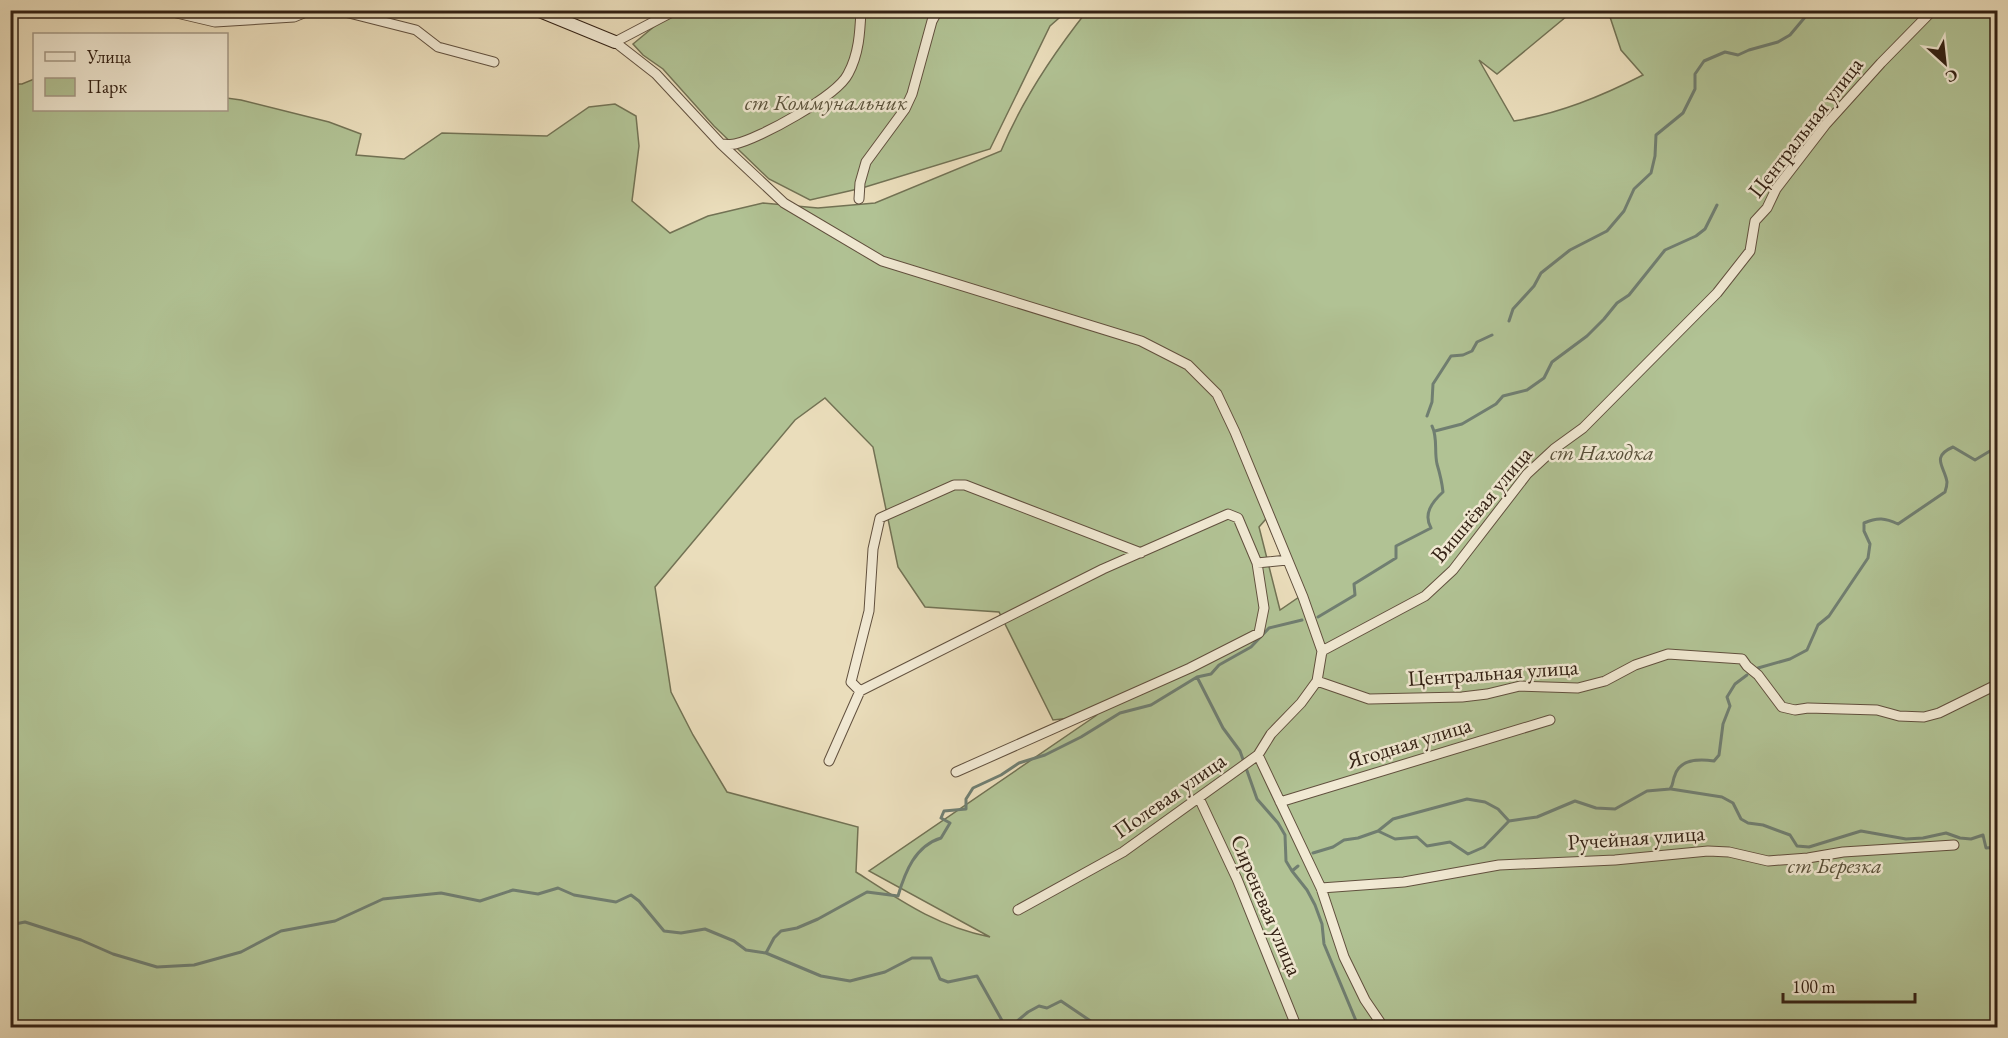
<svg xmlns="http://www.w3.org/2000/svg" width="2008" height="1038" viewBox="0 0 2008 1038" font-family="'EB Garamond',serif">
  <rect width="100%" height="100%" fill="#eaddbb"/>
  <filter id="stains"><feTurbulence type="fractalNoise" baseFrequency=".00333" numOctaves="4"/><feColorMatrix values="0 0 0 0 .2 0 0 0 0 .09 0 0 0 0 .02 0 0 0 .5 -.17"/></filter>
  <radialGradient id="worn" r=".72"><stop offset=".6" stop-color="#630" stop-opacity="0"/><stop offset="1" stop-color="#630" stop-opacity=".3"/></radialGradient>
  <path fill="#b1c294" stroke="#727254" stroke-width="1.5" fill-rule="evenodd" d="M 1793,10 L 1997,11 L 1997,1027 L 11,1027 L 10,657 L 15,645 L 10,636 L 10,84 L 22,84 L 34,79 L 34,110 L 226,110 L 227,98 L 241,100 L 329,122 L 361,134 L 356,155 L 404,159 L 442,133 L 547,136 L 589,107 L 615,104 L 636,116 L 639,146 L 632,201 L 670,233 L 708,216 L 763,203 L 818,208 L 875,203 L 1001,151 C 1022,100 1053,54 1087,11 L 1573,11 L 1497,74 L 1479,60 L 1514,121 C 1560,113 1600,97 1643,75 L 1621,50 L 1608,11 L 1790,11 L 1781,17 ZM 825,398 L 873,447 L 898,567 L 925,607 L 999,612 L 1053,720 L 1097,715 L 869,871 L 990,937 C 936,926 901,901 856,872 L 858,827 L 727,792 L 693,735 L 671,692 L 655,587 L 795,420 ZM 1266,519 L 1299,597 L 1280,610 L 1259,527 Z
    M 673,11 L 1067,11 L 1050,26 L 990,149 L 862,188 L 810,200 L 769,179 L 714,126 L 663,69 L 643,55 L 633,44 Z"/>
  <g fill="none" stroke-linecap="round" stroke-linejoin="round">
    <path stroke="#707e71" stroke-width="3" d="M 1509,321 L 1513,309 L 1534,286 L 1541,273 L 1570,250 L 1607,231 L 1624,211 L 1634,189 L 1651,173 L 1655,156 L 1656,135 L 1683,113 L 1695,89 L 1695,74 L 1704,61 L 1725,52 L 1738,55 L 1749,50 L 1778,42 L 1790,35 L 1811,10
      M 1427,416 L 1432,402 L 1433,384 L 1451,356 L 1463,355 L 1472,351 L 1477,342 L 1492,335
      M 1435,431 L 1462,424 L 1496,404 L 1503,396 L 1527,390 L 1544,378 L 1552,362 L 1587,336 L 1604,319 L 1617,303 L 1629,295 L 1665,250 L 1696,236 L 1705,229 L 1717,205
      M 1318,617 L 1355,595 L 1354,584 L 1396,558 L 1396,546 L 1431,528 C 1423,514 1432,502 1443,492 C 1442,482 1440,474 1437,464 C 1434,451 1438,438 1432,426
      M 1758,668 L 1790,659 L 1807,650 L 1818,625 L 1829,616 L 1868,558 L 1870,544 L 1864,531 L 1864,523 C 1878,517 1885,518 1898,524 L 1945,492 C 1946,489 1947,485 1947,482 C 1945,467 1930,457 1953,447 L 1975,460 L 1990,451 L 1998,450
      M 1197,677 L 1223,728 L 1240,751 L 1257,799 L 1278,823 L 1285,835 L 1286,861 L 1292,871 L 1298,866
      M 1671,789 L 1722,797 L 1733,803 L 1741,819 L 1748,823 L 1763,825 L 1790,835 L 1797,846 L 1809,847 L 1861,831 L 1906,839 L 1923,838 L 1946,833 L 1960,838 L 1971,839 L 1983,835 L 1986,848 L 1998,847
      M 1378,831 L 1393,819 L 1467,799 L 1485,802 L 1498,809 L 1509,821
      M 1313,853 L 1333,847 L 1344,840 L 1358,838 L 1378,831 L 1395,839 L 1417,837 L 1427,846 L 1450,842 L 1468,854 L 1484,847 L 1509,821 L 1537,817 L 1575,801 L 1596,808 L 1615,809 L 1647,791 L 1670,789 C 1674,784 1672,781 1675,775 C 1680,759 1700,759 1714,761 L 1719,755 L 1723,724 L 1730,706 L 1727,697 L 1735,684 L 1747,675
      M 1292,871 L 1307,890 L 1315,905 L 1322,924 L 1324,944 L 1359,1028
      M 10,925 L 25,922 L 81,940 L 113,954 L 157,967 L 194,965 L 241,952 L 281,931 L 335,921 L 383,899 L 441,893 L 480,901 L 513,890 L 538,894 L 558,888 L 574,895 L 616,902 L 631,895 L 639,901 L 664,931 L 681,933 L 705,929 L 734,941 L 746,950 L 766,953 L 821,976 L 850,981 L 885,972 L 912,958 L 931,958 L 940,979 L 948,982 L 977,976 L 1004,1024 L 1010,1027 L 1028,1012 L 1039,1006 L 1047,1008 L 1061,1001 L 1101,1028
      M 766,953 L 774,938 L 781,931 L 797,928 L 818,919 L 867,892 L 898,896 C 905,872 915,846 941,838 L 950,823 L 941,818 L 944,811 L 966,809 L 966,799 L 973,788 L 1001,775 L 1019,763 L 1045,755 L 1081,737 L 1120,713 L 1151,705 L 1197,677 L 1211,674 L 1219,665 L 1251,647 L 1269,628 L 1302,620
      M 1131,1028 L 1136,1024 L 1140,1028"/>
    <g stroke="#61503e" stroke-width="11">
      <path id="street" d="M 164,10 L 215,22 L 294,17 L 311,10
        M 337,10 L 416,30 L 438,47 L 494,62
        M 676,10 L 615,42 L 656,74 L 721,144 L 784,203 L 882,261 L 1141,341 L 1188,365 L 1217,394 L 1235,432 L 1303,597 L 1322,651 L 1317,681 L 1301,703 L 1271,734 L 1258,755 L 1123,852 L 1018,910
        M 721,144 C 725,144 730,145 735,144 C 759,139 837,96 848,74 C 859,54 860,32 861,10
        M 859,199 L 860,183 L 866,162 L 905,109 L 912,94 L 932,21 L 938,10
        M 1322,651 L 1425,596 L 1453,570 L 1527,474 L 1554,449 L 1583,428 L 1717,293 L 1750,251 L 1755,221 L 1767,208 L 1776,189 L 1826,124 L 1881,63 L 1933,10
        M 1317,681 L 1369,699 L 1462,697 L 1487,694 L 1520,686 L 1578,688 L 1605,681 L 1635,665 L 1668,654 L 1742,659 L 1747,666 L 1758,675 L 1782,707 L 1795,710 L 1808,708 L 1877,710 L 1899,716 L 1924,717 L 1939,713 L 1998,684
        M 860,691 L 851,682 L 869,611 L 873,549 L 880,518 L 954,485 L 965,485 L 1141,553
        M 1258,755 L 1321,888 L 1344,957 L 1365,1000 L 1382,1025
        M 829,761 L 860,691 L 1103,569 L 1228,514 L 1238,518 L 1257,563 L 1287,560
        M 956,772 L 1190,668 L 1259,633 L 1264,608 L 1257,563
        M 1199,798 L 1237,879 L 1297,1028
        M 1280,802 L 1550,720
        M 1321,888 L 1404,882 L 1499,865 L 1615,860 L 1708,851 L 1729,852 L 1768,861 L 1808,858 L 1843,852 L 1954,845"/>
    </g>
    <g stroke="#332114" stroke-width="14">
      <path id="secondary" d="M 537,10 L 615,42"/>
    </g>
    <use href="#street" stroke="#f1e9d3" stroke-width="9"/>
    <use href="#secondary" stroke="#f1e9d3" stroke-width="12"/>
  </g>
  <g text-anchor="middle" stroke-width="5" stroke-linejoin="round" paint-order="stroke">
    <g font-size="22" font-style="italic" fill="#59513a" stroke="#f1e9d3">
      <text x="826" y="110">ст Коммунальник</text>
      <text x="1602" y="460">ст Находка</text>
      <text x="1835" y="873">ст Березка</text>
    </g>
    <g font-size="22" fill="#332114" stroke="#f1e9d3">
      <text transform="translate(1805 127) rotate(-52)" y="8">Центральная улица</text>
      <text transform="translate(1481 504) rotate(-50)" y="8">Вишнёвая улица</text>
      <text transform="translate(1493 672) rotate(-4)" y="8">Центральная улица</text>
      <text transform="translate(1409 742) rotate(-17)" y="8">Ягодная улица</text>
      <text transform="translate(1169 795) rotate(-35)" y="8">Полевая улица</text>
      <text transform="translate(1636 837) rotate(-4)" y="8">Ручейная улица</text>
      <text transform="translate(1267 905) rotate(67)" y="8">Сиреневая улица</text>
    </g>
  </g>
  <rect width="2008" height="1038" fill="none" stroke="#eaddbb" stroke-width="36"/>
  <rect x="12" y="12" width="1984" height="1014" fill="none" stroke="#332114" stroke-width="3"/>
  <rect x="18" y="18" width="1972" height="1002" fill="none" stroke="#332114" stroke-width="1.5"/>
  <rect x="33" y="33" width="195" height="78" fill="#f1e9d3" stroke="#a59987" stroke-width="1.5"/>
  <rect x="45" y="52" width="30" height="9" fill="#f1e9d3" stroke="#a59987" stroke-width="1.5"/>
  <text x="87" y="63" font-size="18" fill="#332114">Улица</text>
  <rect x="45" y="78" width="30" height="18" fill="#b1c294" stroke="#a59987" stroke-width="1.5"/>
  <text x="87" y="93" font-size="18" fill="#332114">Парк</text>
  <g transform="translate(1945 63) rotate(153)" stroke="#f1e9d3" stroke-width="4.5" paint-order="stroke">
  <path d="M0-4.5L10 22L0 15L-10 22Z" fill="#332114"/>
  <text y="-9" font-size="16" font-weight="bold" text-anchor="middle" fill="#332114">С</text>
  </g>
  <path d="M1783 993v9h132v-9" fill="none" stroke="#332114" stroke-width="3"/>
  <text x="1792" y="993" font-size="18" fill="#332114" stroke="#f1e9d3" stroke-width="4.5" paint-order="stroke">100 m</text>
  <rect width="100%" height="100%" filter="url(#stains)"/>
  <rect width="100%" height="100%" fill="url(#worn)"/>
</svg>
